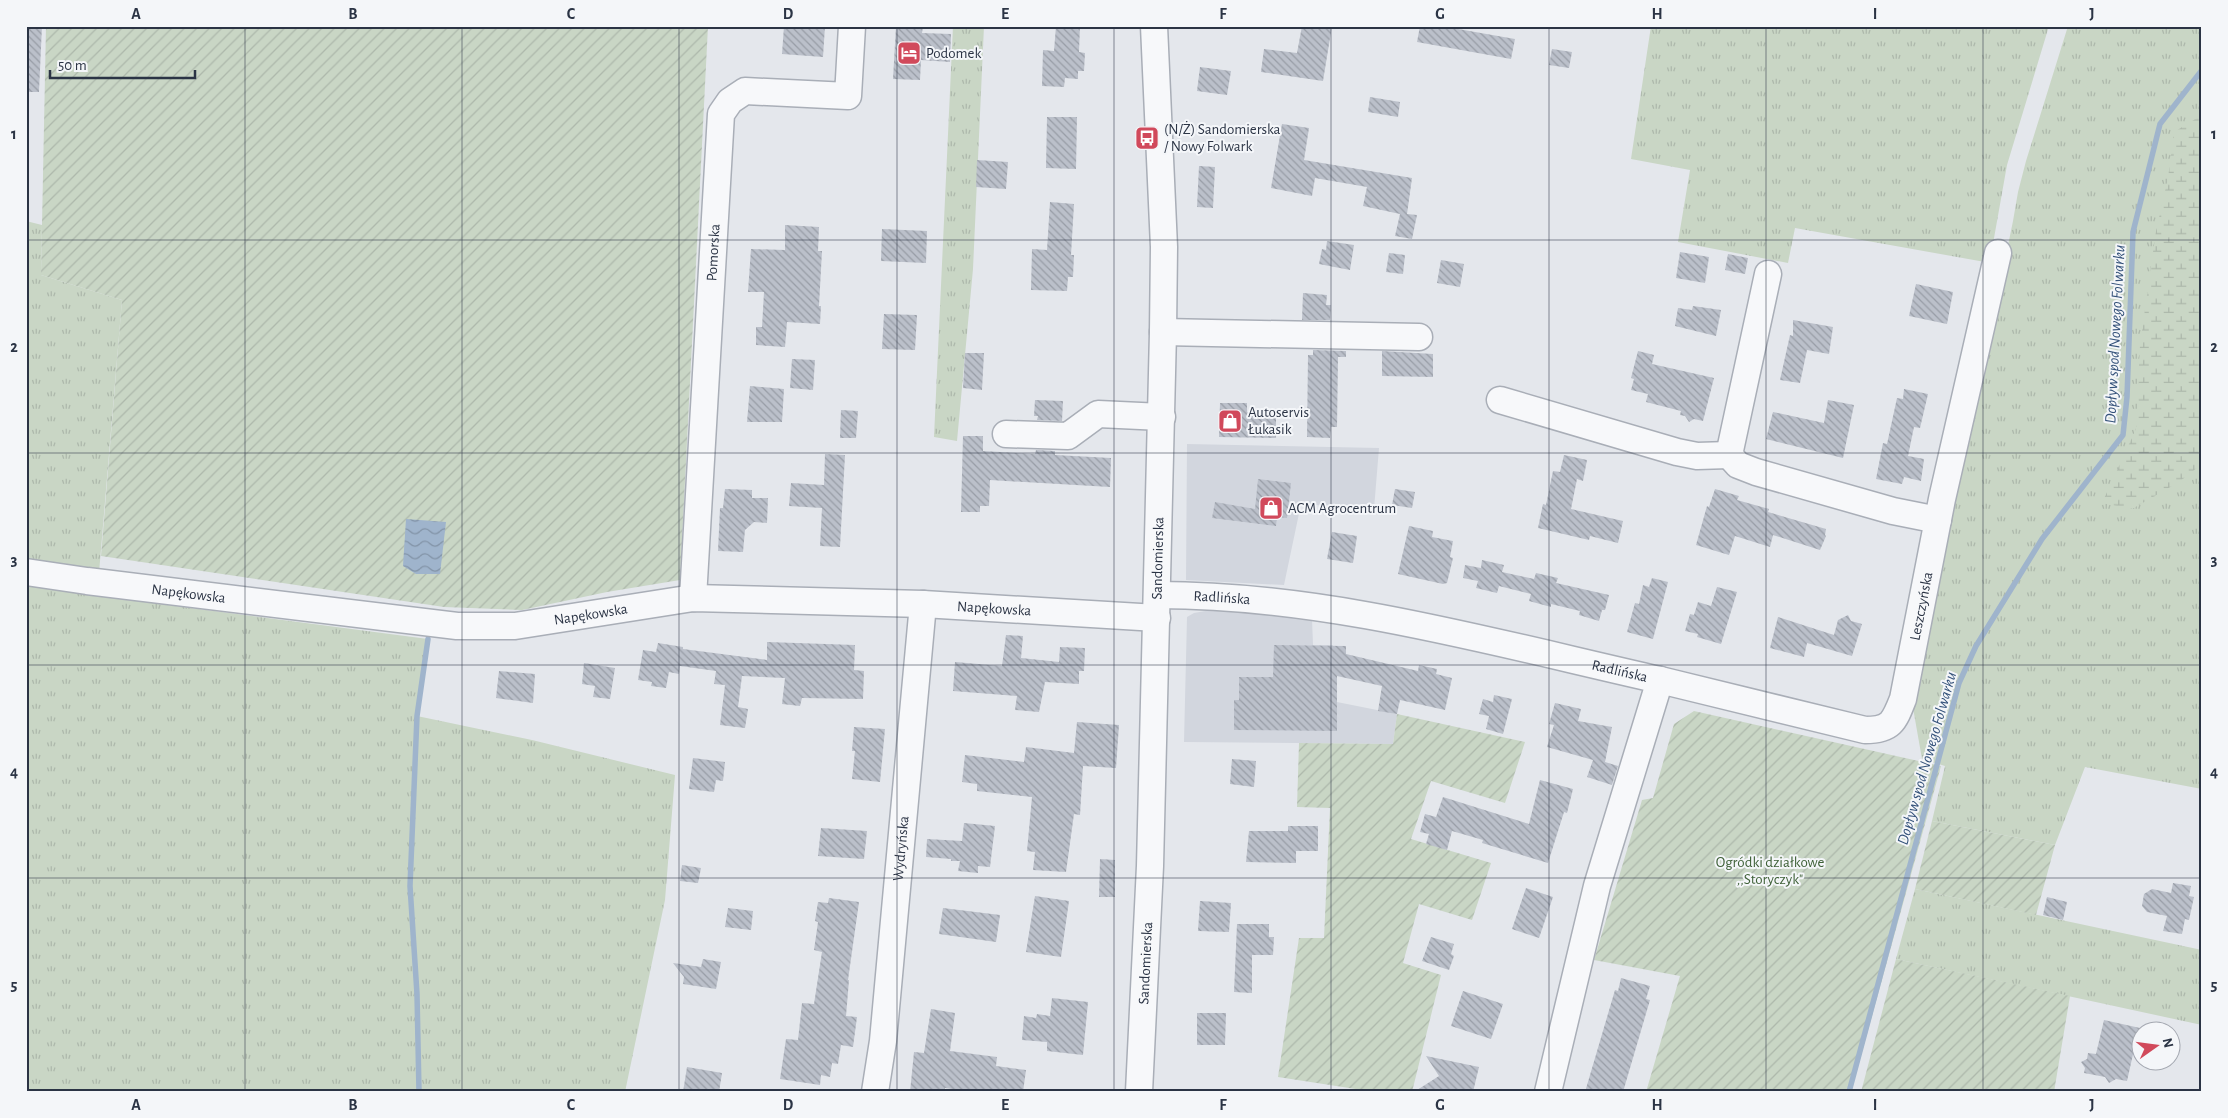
<svg xmlns="http://www.w3.org/2000/svg" width="2228" height="1118" viewBox="0 0 2228 1118" font-family="'Alegreya Sans',sans-serif">
  <defs>
    <pattern id="grass-tufts" width="24" height="20" patternUnits="userSpaceOnUse" patternTransform="scale(1.25)"><rect width="24" height="20" fill="#c9d6c5"/><path d="M3 7l-1-3M5 7V3M7 7l1-3M15 17l-1-3M17 17v-4M19 17l1-3" fill="none" stroke="#adb8ab"/></pattern>
    <pattern id="wetland-marsh" width="20" height="14" patternUnits="userSpaceOnUse" patternTransform="scale(1.25)"><rect width="20" height="14" fill="#c9d6c5"/><path d="M1 5h8M5 5V1M11 12h8M15 12V8" fill="none" stroke="#adb8ab"/></pattern>
    <pattern id="garden-furrows" width="10" height="10" patternUnits="userSpaceOnUse" patternTransform="scale(1.25)"><rect width="10" height="10" fill="#c9d6c5"/><path d="M-1 1l2-2M0 10L10 0M9 11l2-2" fill="none" stroke="#adb8ab"/></pattern>
    <pattern id="water-waves" width="16" height="10" patternUnits="userSpaceOnUse" patternTransform="scale(1.25)"><rect width="16" height="10" fill="#9fb4cc"/><path d="M0 5q4-4 8 0t8 0" fill="none" stroke="#8293a7"/></pattern>
    <pattern id="building-back-hatch" width="6" height="6" patternUnits="userSpaceOnUse" patternTransform="scale(1.25)"><rect width="6" height="6" fill="#bbc0ca"/><path d="M-1 5l2 2M0 0l6 6M5-1l2 2" fill="none" stroke="#989da6"/></pattern>
  </defs>
  <rect width="100%" height="100%" fill="#e4e7ec"/>
  <path fill="#d2d6de" d="M 1187,444 L 1379,448 L 1374,509 L 1301,504 L 1284,585 L 1186,580 Z
    M 1211,610 L 1282,614 L 1312,619 L 1313,645 L 1333,645 L 1337,702 L 1397,714 L 1393,744 L 1184,742 L 1187,617 L 1194,613 Z"/>
  <path fill="url(#grass-tufts)" d="M 953,26 L 984,26 L 973,269 L 957,441 L 934,437 Z
    M 1651,26 L 2049,26 L 2007,165 L 1991,255 L 1985,262 L 1795,228 L 1788,263 L 1678,242 L 1690,170 L 1631,159 Z
    M 2068,26 L 2202,26 L 2202,789 L 2085,767 L 2055,845 L 1932,821 L 1945,766 L 1922,759 L 1913,708 L 2013,221 L 2018,192 L 2026,161 Z
    M 26,221 L 42,225 L 41,275 L 122,300 L 99,573 L 26,561 Z
    M 26,584 L 76,593 L 428,639 L 417,716 L 532,740 L 675,775 L 665,900 L 625,1092 L 26,1092 Z
    M 1915,889 L 2202,950 L 2202,1025 L 1896,959 Z"/>
  <path fill="url(#wetland-marsh)" d="M 2202,115 L 2202,464 L 2179,482 L 2132,509 L 2102,503 L 2136,429 L 2140,345 L 2156,231 L 2168,178 L 2174,132 Z"/>
  <path fill="url(#garden-furrows)" d="M 46,26 L 708,26 L 680,580 L 607,592 L 522,610 L 444,607 L 101,556 L 122,300 L 41,275 Z
    M 1694,711 L 1941,766 L 1851,1092 L 1646,1092 L 1680,976 L 1594,960 L 1642,800 L 1653,798 L 1674,724 Z
    M 1397,714 L 1525,742 L 1505,803 L 1431,781 L 1411,839 L 1491,863 L 1472,920 L 1419,904 L 1403,963 L 1441,975 L 1412,1092 L 1375,1092 L 1278,1077 L 1299,938 L 1324,938 L 1330,808 L 1297,807 L 1299,743 L 1393,744 Z
    M 1932,821 L 2055,845 L 2036,915 L 1915,889 Z
    M 1896,959 L 2070,996 L 2054,1092 L 1861,1092 Z"/>
  <path fill="url(#water-waves)" d="M 406,519 L 446,522 L 440,574 L 416,574 L 403,566 Z"/>
  <g fill="none" stroke-linecap="round" stroke-linejoin="round">
    <path stroke="#9fb4cc" stroke-width="5.5" d="M 419,1092 L 417,994 L 410,886 L 417,716 L 428,639
      M 1849,1092 L 1959,683 L 1976,646 L 2042,539 L 2123,435 L 2127,397 L 2133,232 L 2160,124 L 2202,70"/>
  </g>
  <path fill="url(#building-back-hatch)" d="M 26,26 L 42,26 L 39,92 L 26,92 Z
    M 784,26 L 825,26 L 823,57 L 782,54 Z
    M 896,26 L 923,26 L 922,33 L 951,34 L 950,62 L 921,60 L 920,80 L 893,79 Z
    M 1056,26 L 1080,26 L 1079,52 L 1085,53 L 1084,71 L 1078,71 L 1078,79 L 1065,78 L 1064,87 L 1042,86 L 1043,50 L 1054,51 Z
    M 1302,26 L 1332,26 L 1323,81 L 1261,72 L 1264,49 L 1297,53 Z
    M 1420,26 L 1441,26 L 1515,39 L 1511,59 L 1417,42 Z
    M 1552,49 L 1572,52 L 1569,68 L 1549,65 Z
    M 1200,67 L 1231,71 L 1227,95 L 1197,91 Z
    M 1370,97 L 1400,102 L 1398,117 L 1368,112 Z
    M 1047,117 L 1077,117 L 1076,169 L 1046,168 Z
    M 1282,124 L 1309,128 L 1304,160 L 1412,178 L 1407,214 L 1417,215 L 1412,239 L 1395,236 L 1400,214 L 1363,206 L 1367,187 L 1315,178 L 1312,196 L 1271,188 Z
    M 977,160 L 1008,162 L 1006,189 L 976,187 Z
    M 1199,166 L 1215,167 L 1213,208 L 1197,207 Z
    M 1050,202 L 1074,204 L 1071,255 L 1074,255 L 1073,277 L 1068,277 L 1067,291 L 1031,290 L 1032,249 L 1047,250 Z
    M 785,225 L 819,227 L 818,251 L 822,251 L 819,306 L 821,306 L 820,324 L 787,322 L 785,347 L 756,345 L 756,327 L 762,327 L 764,292 L 748,292 L 751,249 L 785,250 Z
    M 882,229 L 927,231 L 926,263 L 881,261 Z
    M 1327,241 L 1354,245 L 1350,270 L 1319,264 L 1322,249 L 1326,250 Z
    M 1680,252 L 1709,257 L 1705,283 L 1676,278 Z
    M 1389,253 L 1405,255 L 1403,274 L 1386,272 Z
    M 1728,254 L 1748,258 L 1745,274 L 1725,270 Z
    M 1441,260 L 1464,264 L 1460,287 L 1437,283 Z
    M 1916,284 L 1953,292 L 1947,324 L 1909,316 Z
    M 1303,293 L 1327,295 L 1326,305 L 1331,305 L 1330,320 L 1302,320 Z
    M 1693,306 L 1721,310 L 1716,336 L 1675,326 L 1678,308 L 1692,310 Z
    M 884,314 L 917,315 L 915,350 L 882,349 Z
    M 1793,320 L 1833,327 L 1829,354 L 1807,350 L 1800,383 L 1780,380 L 1790,335 L 1793,336 Z
    M 1313,350 L 1346,351 L 1346,357 L 1338,357 L 1337,427 L 1331,427 L 1330,438 L 1307,437 L 1308,355 L 1313,355 Z
    M 1382,351 L 1433,354 L 1433,377 L 1382,376 Z
    M 1638,351 L 1654,355 L 1652,364 L 1714,378 L 1703,421 L 1694,419 L 1689,422 L 1685,416 L 1680,415 L 1681,411 L 1646,402 L 1648,394 L 1631,390 L 1634,379 L 1631,378 Z
    M 965,353 L 984,353 L 982,390 L 963,388 Z
    M 792,359 L 815,360 L 813,390 L 790,388 Z
    M 750,386 L 784,389 L 782,422 L 747,422 Z
    M 1904,389 L 1928,394 L 1920,428 L 1914,427 L 1908,456 L 1924,459 L 1921,481 L 1904,477 L 1902,484 L 1876,479 L 1883,443 L 1887,444 L 1897,398 L 1903,399 Z
    M 1035,400 L 1063,401 L 1062,421 L 1037,420 L 1038,416 L 1034,416 Z
    M 1828,400 L 1854,405 L 1843,458 L 1766,439 L 1773,412 L 1824,423 Z
    M 1220,403 L 1247,403 L 1247,412 L 1276,413 L 1276,438 L 1219,437 Z
    M 841,410 L 858,411 L 856,438 L 840,438 Z
    M 963,436 L 983,436 L 983,451 L 1035,454 L 1036,450 L 1055,451 L 1055,455 L 1111,458 L 1110,487 L 990,480 L 989,506 L 980,506 L 980,512 L 961,512 Z
    M 825,454 L 845,455 L 840,547 L 820,546 L 822,508 L 789,506 L 791,483 L 824,485 Z
    M 1564,455 L 1587,460 L 1583,481 L 1577,479 L 1571,509 L 1623,521 L 1618,543 L 1590,536 L 1589,540 L 1538,528 L 1543,504 L 1546,505 L 1553,471 L 1560,472 Z
    M 1258,479 L 1291,483 L 1287,518 L 1277,517 L 1276,526 L 1212,518 L 1215,502 L 1255,509 Z
    M 725,489 L 752,490 L 752,498 L 768,498 L 767,523 L 754,522 L 745,530 L 743,552 L 718,551 L 720,508 L 723,508 Z
    M 1395,489 L 1415,492 L 1412,508 L 1392,505 Z
    M 1715,489 L 1739,496 L 1737,500 L 1769,509 L 1768,512 L 1826,529 L 1825,535 L 1826,536 L 1820,550 L 1773,535 L 1770,547 L 1735,536 L 1729,555 L 1696,545 L 1707,506 L 1709,507 Z
    M 1409,526 L 1433,531 L 1432,537 L 1453,541 L 1450,557 L 1453,558 L 1447,583 L 1443,584 L 1398,574 Z
    M 1332,532 L 1357,536 L 1353,563 L 1327,559 Z
    M 1482,560 L 1504,565 L 1502,572 L 1534,579 L 1536,573 L 1558,578 L 1556,583 L 1609,595 L 1605,610 L 1602,610 L 1599,621 L 1579,615 L 1580,611 L 1551,604 L 1551,607 L 1529,601 L 1531,594 L 1499,586 L 1497,593 L 1476,588 L 1478,581 L 1463,578 L 1465,565 L 1481,568 Z
    M 1652,578 L 1668,582 L 1653,639 L 1627,632 L 1635,603 L 1639,604 L 1643,585 L 1649,587 Z
    M 1717,587 L 1737,592 L 1721,644 L 1697,637 L 1698,634 L 1685,631 L 1690,614 L 1694,615 L 1698,602 L 1711,606 Z
    M 1848,615 L 1851,621 L 1862,624 L 1852,656 L 1807,643 L 1804,657 L 1770,648 L 1778,617 L 1834,635 L 1838,620 Z
    M 1006,635 L 1023,636 L 1021,658 L 1059,662 L 1060,647 L 1085,648 L 1084,671 L 1079,671 L 1079,684 L 1045,682 L 1039,712 L 1015,710 L 1017,696 L 953,691 L 955,662 L 1002,666 Z
    M 767,642 L 855,645 L 854,670 L 864,671 L 863,699 L 802,698 L 800,706 L 782,704 L 785,678 L 742,676 L 738,707 L 748,709 L 745,728 L 720,725 L 725,685 L 714,684 L 716,671 L 680,666 L 679,674 L 669,672 L 666,688 L 651,686 L 652,682 L 638,680 L 643,650 L 656,652 L 658,643 L 683,647 L 683,649 L 767,660 Z
    M 1274,645 L 1346,646 L 1346,654 L 1418,671 L 1419,665 L 1437,669 L 1436,674 L 1452,678 L 1445,710 L 1400,700 L 1397,714 L 1378,711 L 1382,686 L 1337,676 L 1337,731 L 1234,730 L 1234,700 L 1239,700 L 1239,677 L 1273,677 Z
    M 584,663 L 615,668 L 610,699 L 593,697 L 595,686 L 582,684 Z
    M 499,671 L 535,674 L 533,703 L 496,698 Z
    M 1494,695 L 1512,699 L 1503,734 L 1486,729 L 1489,716 L 1479,714 L 1483,699 L 1493,702 Z
    M 1555,703 L 1581,709 L 1578,721 L 1612,727 L 1605,762 L 1618,766 L 1612,785 L 1587,777 L 1593,760 L 1547,747 L 1554,725 L 1549,724 Z
    M 1077,722 L 1119,725 L 1116,768 L 1083,766 L 1080,815 L 1074,814 L 1066,872 L 1033,870 L 1035,852 L 1027,851 L 1032,797 L 977,791 L 977,784 L 962,782 L 965,755 L 1024,762 L 1026,747 L 1074,753 Z
    M 854,727 L 885,729 L 880,782 L 852,779 L 855,751 L 852,751 Z
    M 693,758 L 725,762 L 723,781 L 716,780 L 714,792 L 689,789 Z
    M 1232,759 L 1256,761 L 1254,787 L 1230,784 Z
    M 1540,780 L 1573,789 L 1567,813 L 1564,812 L 1548,863 L 1482,843 L 1483,840 L 1452,831 L 1447,850 L 1426,844 L 1429,834 L 1420,832 L 1425,814 L 1436,817 L 1443,797 L 1529,824 Z
    M 964,823 L 995,826 L 990,867 L 978,866 L 978,873 L 958,871 L 960,861 L 951,861 L 951,859 L 926,857 L 927,839 L 962,841 Z
    M 1288,826 L 1318,826 L 1318,851 L 1296,851 L 1296,863 L 1246,862 L 1249,831 L 1288,831 Z
    M 821,828 L 867,831 L 864,859 L 818,856 Z
    M 1100,859 L 1115,860 L 1115,897 L 1099,897 Z
    M 682,865 L 701,868 L 698,883 L 680,881 Z
    M 2173,883 L 2191,886 L 2189,896 L 2194,897 L 2189,920 L 2185,919 L 2182,934 L 2163,931 L 2167,916 L 2147,912 L 2142,906 L 2144,894 L 2152,889 L 2171,893 Z
    M 1526,888 L 1553,897 L 1539,938 L 1512,929 Z
    M 1035,896 L 1069,901 L 1061,957 L 1026,952 Z
    M 2047,897 L 2067,902 L 2063,920 L 2043,915 Z
    M 829,898 L 859,902 L 848,980 L 849,980 L 846,1016 L 857,1017 L 853,1047 L 841,1045 L 838,1064 L 832,1063 L 830,1077 L 821,1075 L 820,1085 L 780,1079 L 786,1039 L 798,1040 L 802,1003 L 814,1004 L 822,952 L 814,950 L 818,922 L 815,921 L 818,902 L 828,903 Z
    M 1200,901 L 1231,903 L 1229,932 L 1198,931 Z
    M 728,908 L 753,911 L 751,930 L 725,927 Z
    M 943,908 L 1000,915 L 996,942 L 939,934 Z
    M 1237,924 L 1269,924 L 1269,937 L 1274,937 L 1273,955 L 1252,955 L 1252,993 L 1234,992 Z
    M 1431,937 L 1454,944 L 1451,954 L 1454,956 L 1449,970 L 1422,961 Z
    M 703,959 L 721,962 L 716,989 L 683,984 L 684,977 L 673,963 L 701,967 Z
    M 1621,978 L 1650,986 L 1646,999 L 1650,1000 L 1623,1092 L 1585,1092 L 1615,990 L 1618,991 Z
    M 1463,991 L 1503,1004 L 1491,1039 L 1451,1026 Z
    M 1052,998 L 1088,1002 L 1083,1055 L 1047,1051 L 1047,1042 L 1022,1040 L 1024,1016 L 1036,1018 L 1037,1014 L 1050,1016 Z
    M 931,1009 L 955,1013 L 950,1051 L 997,1057 L 996,1066 L 1026,1070 L 1023,1092 L 972,1092 L 945,1088 L 945,1092 L 910,1092 L 914,1052 L 924,1053 Z
    M 1197,1013 L 1226,1013 L 1225,1045 L 1197,1045 Z
    M 2104,1020 L 2140,1028 L 2140,1042 L 2136,1041 L 2127,1081 L 2116,1079 L 2109,1083 L 2105,1077 L 2084,1073 L 2085,1068 L 2081,1062 L 2087,1059 L 2088,1053 L 2096,1054 Z
    M 1426,1056 L 1479,1067 L 1473,1092 L 1414,1092 L 1439,1076 Z
    M 687,1067 L 722,1073 L 719,1092 L 683,1092 Z"/>
  <g fill="none" stroke-linecap="round" stroke-linejoin="round">
    <g stroke="#a9aeb7" stroke-width="29">
      <g id="minor">
        <path d="M 1768,274 L 1729,455 L 1738,465 L 1756,472 L 1893,511 L 1938,520"/>
        <path d="M 1163,332 L 1419,337"/>
        <path d="M 1500,400 L 1677,452 L 1697,456 L 1729,455"/>
        <path d="M 1006,434 L 1068,436 L 1098,414 L 1162,417"/>
        <path id="s1" d="M 26,572 L 87,581 L 457,626 L 515,626 L 693,598 L 923,604 L 1157,618"/>
        <path id="s2" d="M 1158,595 C 1328,595 1495,643 1660,680 L 1597,886 L 1548,1092"/>
        <path id="s3" d="M 693,598 L 721,114 L 730,101 L 745,91 L 848,96 L 852,26"/>
        <path id="s4" d="M 1660,680 L 1865,730 C 1891,730 1894,722 1903,699 L 1942,499 L 1998,253"/>
        <path id="s5" d="M 875,1092 L 883,1041 L 923,604"/>
        <path id="s6" d="M 1139,1092 L 1150,866 L 1163,332 L 1164,247 L 1154,26"/>
      </g>
    </g>
    <use href="#minor" stroke="#f7f8fa" stroke-width="26"/>
  </g>
  <path fill="none" stroke="#2b3445" stroke-width="1" stroke-opacity="0.55" d="M 245,26 L 245,1092M 462,26 L 462,1092M 679,26 L 679,1092M 897,26 L 897,1092M 1114,26 L 1114,1092M 1331,26 L 1331,1092M 1549,26 L 1549,1092M 1766,26 L 1766,1092M 1983,26 L 1983,1092M 26,240 L 2202,240M 26,453 L 2202,453M 26,665 L 2202,665M 26,878 L 2202,878"/>
  <defs>
    <g id="hotel-square" transform="scale(1.25)"><rect x="-9" y="-9" width="18" height="18" rx="4" fill="#d1495b" stroke="#f4f6f9"/><path d="M-6-4.5h1.5V1H6V5H4.5V3h-9V5H-6ZM-4 0a1.8 1.8 0 1 1 3.6 0ZM.5 0V-2.5h3Q6-2.5 6 0Z" fill="#fff"/></g>
    <g id="bus-square" transform="scale(1.25)"><rect x="-9" y="-9" width="18" height="18" rx="4" fill="#d1495b" stroke="#f4f6f9"/><path d="M-5-6H5V4H4V6H2V4H-2V6H-4V4H-5ZM-3.5-4V0h7V-4ZM-3.5 1.2v1.5H-2V1.2ZM2 1.2v1.5H3.5V1.2Z" fill="#fff"/></g>
    <g id="shop-square" transform="scale(1.25)"><rect x="-9" y="-9" width="18" height="18" rx="4" fill="#d1495b" stroke="#f4f6f9"/><path d="M-5-2.5h2.3a2.7 3.5 0 0 1 5.4 0H5L5.5 6h-11ZM-1.5-2.5h3a1.5 2.3 0 0 0-3 0Z" fill="#fff"/></g>
  </defs>
  <g fill-rule="evenodd">
    <use href="#hotel-square" x="909" y="53"/>
    <use href="#bus-square" x="1147" y="138"/>
    <use href="#shop-square" x="1230" y="421"/>
    <use href="#shop-square" x="1271" y="508"/>
  </g>
  <g text-anchor="middle" stroke-width="4" stroke-linejoin="round" paint-order="stroke">
    <g font-size="15" fill="#2b3445" stroke="#f4f6f9" text-anchor="start">
      <text x="926" y="58">Podomek</text>
      <text x="1164" y="134">(N/Ż) Sandomierska<tspan x="1164" dy="17">/ Nowy Folwark</tspan></text>
      <text x="1248" y="417">Autoservis<tspan x="1248" dy="17">Łukasik</tspan></text>
      <text x="1288" y="513">ACM Agrocentrum</text>
    </g>
    <g font-size="15" fill="#2b3445" stroke="#f4f6f9">
      <text dy="5" stroke="none"><textPath href="#s3" startOffset="346">Pomorska</textPath></text>
      <text dy="5" stroke="none"><textPath href="#s6" startOffset="534">Sandomierska</textPath></text>
      <text dy="5" stroke="none"><textPath href="#s1" startOffset="164">Napękowska</textPath></text>
      <text dy="5" stroke="none"><textPath href="#s2" startOffset="64">Radlińska</textPath></text>
      <text dy="5" stroke="none"><textPath href="#s4" startOffset="360">Leszczyńska</textPath></text>
      <text dy="5" stroke="none"><textPath href="#s1" startOffset="974">Napękowska</textPath></text>
      <text dy="5" stroke="none"><textPath href="#s1" startOffset="569">Napękowska</textPath></text>
      <text dy="5" stroke="none"><textPath href="#s2" startOffset="469">Radlińska</textPath></text>
      <text dy="5" stroke="none"><textPath href="#s5" startOffset="245">Wydryńska</textPath></text>
      <text dy="5" stroke="none"><textPath href="#s6" startOffset="129">Sandomierska</textPath></text>
    </g>
    <g font-size="15" fill="#3f6138" stroke="#f4f6f9">
      <text x="1770" y="867">Ogródki działkowe<tspan x="1770" dy="17">,,Storyczyk"</tspan></text>
    </g>
    <g font-size="16" font-style="italic" fill="#34527a" stroke="#f4f6f9">
      <text transform="translate(2114 334) rotate(-87)" y="6">Dopływ spod Nowego Folwarku</text>
      <text transform="translate(1926 758) rotate(-74)" y="6">Dopływ spod Nowego Folwarku</text>
    </g>
  </g>
  <rect width="2228" height="1118" fill="none" stroke="#f4f6f9" stroke-width="55"/>
  <g transform="translate(2156 1046) rotate(76)"><circle r="24" fill="#f4f6f9" stroke="#a4a8b1"/>
  <path d="M0-4L9 19L0 12L-9 19Z" fill="#d1495b"/>
  <text y="-8" font-size="14" font-weight="bold" text-anchor="middle" fill="#2b3445">N</text>
  </g>
  <path d="M50 70v8h145v-8" fill="none" stroke="#2b3445" stroke-width="2.5"/>
  <text x="58" y="70" font-size="15" fill="#2b3445" stroke="#f4f6f9" stroke-width="4" paint-order="stroke">50 m</text>
  <rect x="28" y="28" width="2172" height="1062" fill="none" stroke="#2b3445" stroke-width="2"/>
  <g font-size="16" text-anchor="middle" font-weight="bold" fill="#2b3445">
    <text x="136" y="19">A</text>
    <text x="353" y="19">B</text>
    <text x="571" y="19">C</text>
    <text x="788" y="19">D</text>
    <text x="1005" y="19">E</text>
    <text x="1223" y="19">F</text>
    <text x="1440" y="19">G</text>
    <text x="1657" y="19">H</text>
    <text x="1875" y="19">I</text>
    <text x="2092" y="19">J</text>
    <text x="14" y="139">1</text>
    <text x="2214" y="139">1</text>
    <text x="14" y="352">2</text>
    <text x="2214" y="352">2</text>
    <text x="14" y="565">3</text>
    <text x="2214" y="565">3</text>
    <text x="14" y="777">4</text>
    <text x="2214" y="777">4</text>
    <text x="14" y="990">5</text>
    <text x="2214" y="990">5</text>
    <text x="136" y="1110">A</text>
    <text x="353" y="1110">B</text>
    <text x="571" y="1110">C</text>
    <text x="788" y="1110">D</text>
    <text x="1005" y="1110">E</text>
    <text x="1223" y="1110">F</text>
    <text x="1440" y="1110">G</text>
    <text x="1657" y="1110">H</text>
    <text x="1875" y="1110">I</text>
    <text x="2092" y="1110">J</text>
  </g>
</svg>
